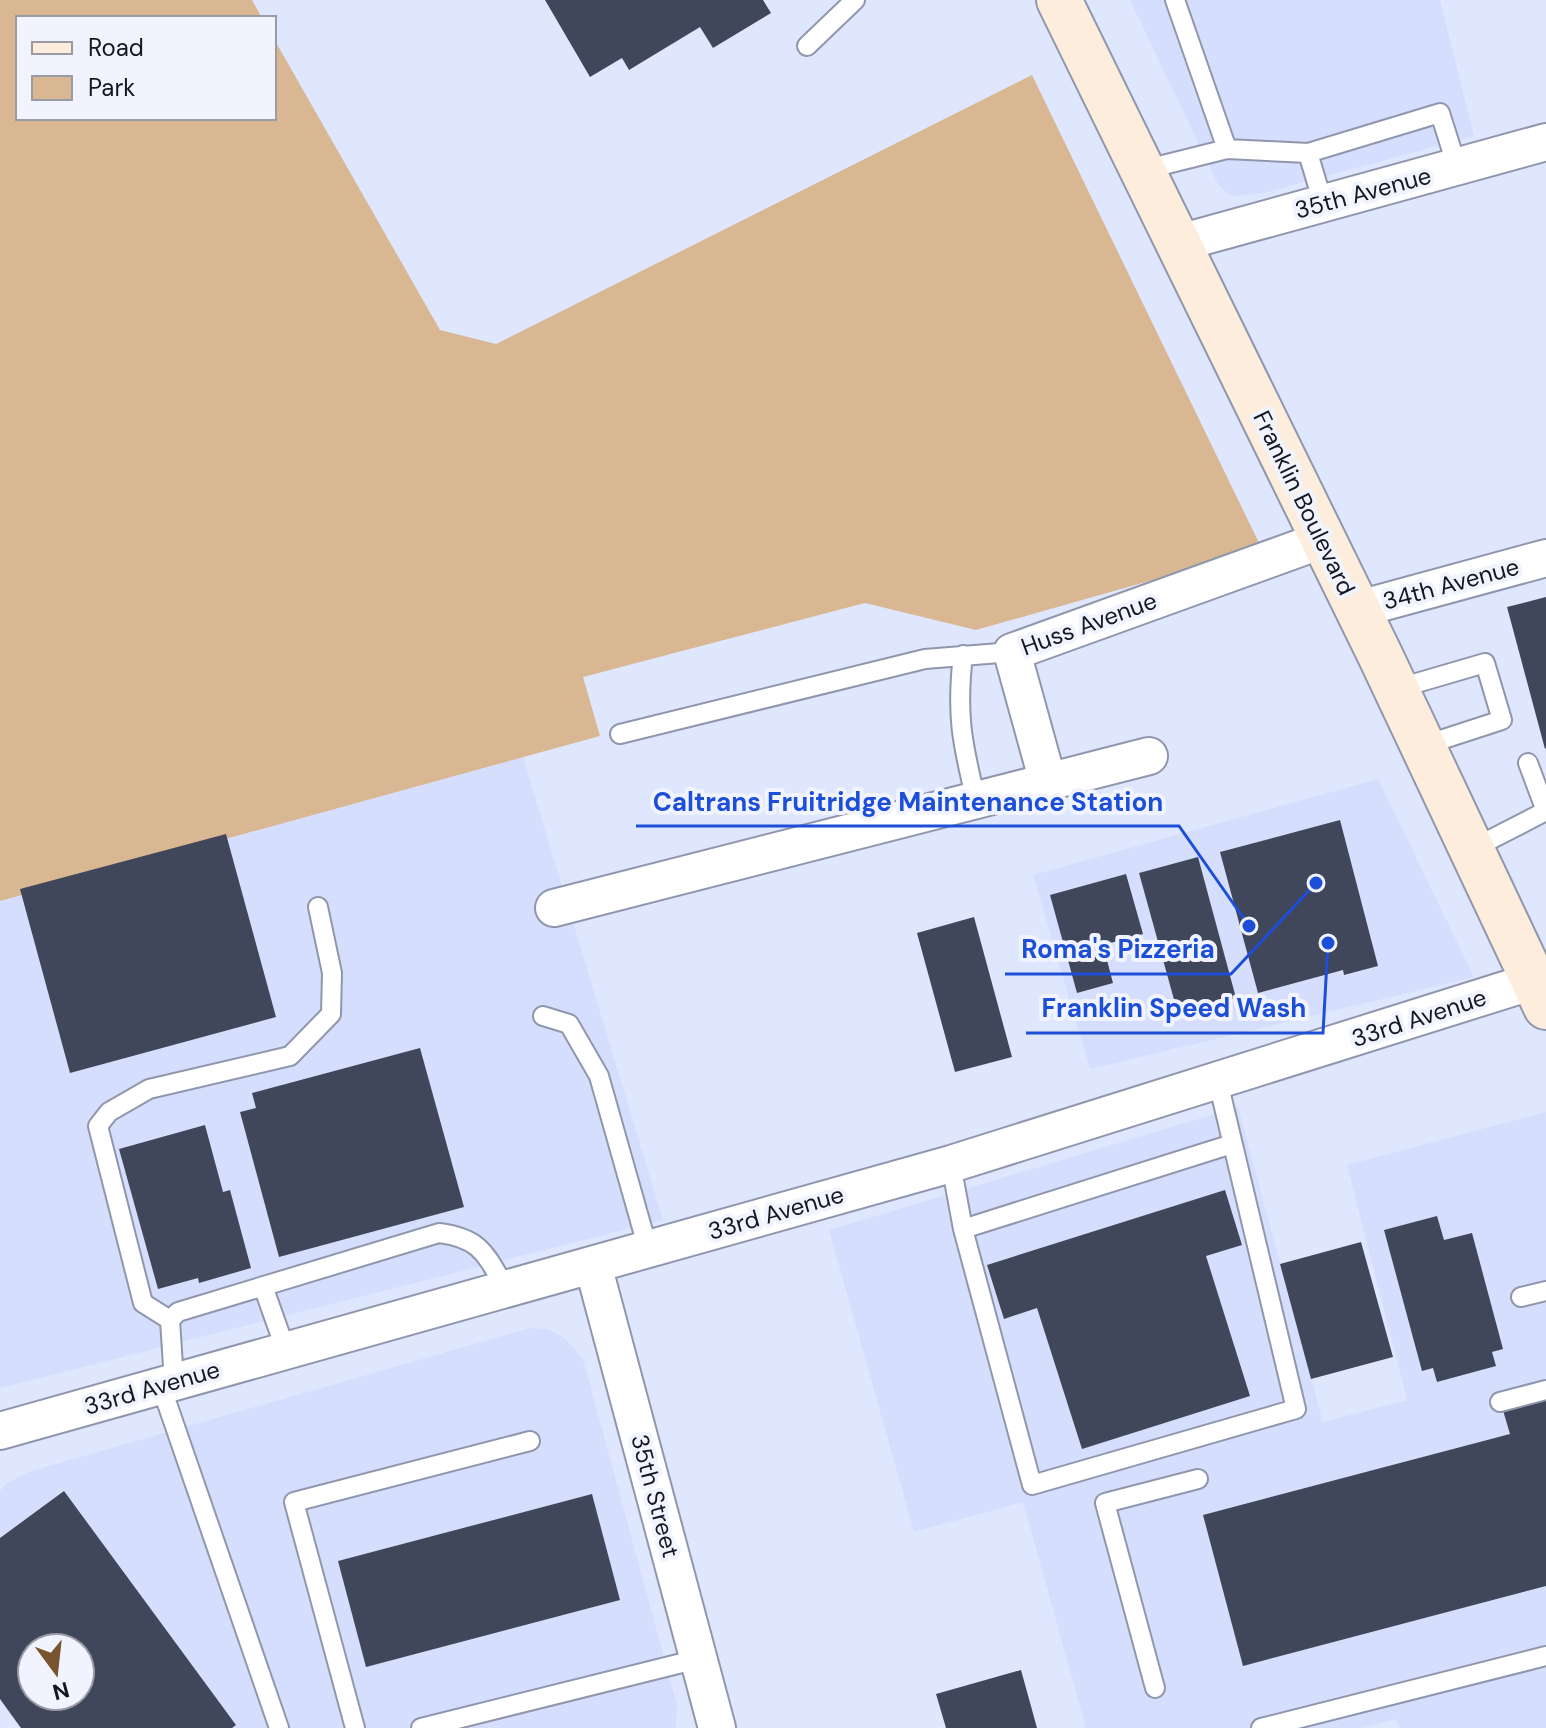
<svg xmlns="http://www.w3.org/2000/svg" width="1546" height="1728" viewBox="0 0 1546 1728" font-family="'DM Sans',sans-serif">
  <rect width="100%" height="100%" fill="#dfe7fe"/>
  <path fill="#d5defd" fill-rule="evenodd" d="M 1130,0 L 1440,0 L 1474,136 L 1264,193 L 1237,196 L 1226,193 L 1218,184 Z
    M 523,757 L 663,1220 L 0,1388 L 0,901 Z
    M 1378,779 L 1474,977 L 1090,1069 L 1033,875 Z
    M 1238,1107 L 1323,1422 L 1407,1400 L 1347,1165 L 1546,1112 L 1546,1728 L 1399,1728 L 1396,1719 L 1362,1728 L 1086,1728 L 1023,1502 L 914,1532 L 829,1230 Z
    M 530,1328 L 548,1329 L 565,1338 L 583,1359 L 677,1705 L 676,1728 L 20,1728 L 0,1702 L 0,1491 L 7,1483 L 28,1472 ZM 32,1648 L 80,1648 L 80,1696 L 32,1696 Z"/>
  <path fill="#dab793" d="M 0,0 L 252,0 L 262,18 L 18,18 L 18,118 L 274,118 L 274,39 L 440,330 L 496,344 L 1032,75 L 1262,549 L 976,630 L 865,603 L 583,677 L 600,736 L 0,901 Z"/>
  <path fill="#41475a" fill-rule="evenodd" d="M 545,0 L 763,0 L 771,13 L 713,48 L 700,27 L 629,70 L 622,58 L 590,77 Z
    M 1546,597 L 1546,748 L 1545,749 L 1507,607 Z
    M 1340,820 L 1378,966 L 1344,975 L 1343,970 L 1258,993 L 1220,852 Z
    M 226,834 L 276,1017 L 70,1073 L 20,889 Z
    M 1198,857 L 1236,998 L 1178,1014 L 1139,873 Z
    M 1126,874 L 1143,934 L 1103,945 L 1113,983 L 1077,993 L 1050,895 Z
    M 974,917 L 1012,1057 L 955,1072 L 917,933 Z
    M 420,1048 L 464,1207 L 279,1257 L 240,1112 L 256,1108 L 252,1093 Z
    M 205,1125 L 223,1192 L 230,1190 L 251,1268 L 199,1283 L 198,1278 L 158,1289 L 119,1149 Z
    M 1225,1190 L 1242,1245 L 1206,1256 L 1250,1396 L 1082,1449 L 1037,1308 L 1004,1319 L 987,1265 Z
    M 1437,1216 L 1444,1240 L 1472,1233 L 1503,1349 L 1492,1352 L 1496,1366 L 1437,1382 L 1433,1368 L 1422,1371 L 1384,1230 Z
    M 1361,1242 L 1393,1357 L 1311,1379 L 1280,1264 Z
    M 1546,1396 L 1546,1586 L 1243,1666 L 1203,1515 L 1510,1434 L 1502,1407 Z
    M 64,1491 L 236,1725 L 232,1728 L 21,1728 L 0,1699 L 0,1538 ZM 32,1648 L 80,1648 L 80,1696 L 32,1696 Z
    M 592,1494 L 620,1600 L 366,1667 L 338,1561 Z
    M 1021,1670 L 1037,1728 L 946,1728 L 936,1694 Z"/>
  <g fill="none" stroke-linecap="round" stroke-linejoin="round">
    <g stroke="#9097ad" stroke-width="22">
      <path id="lane" d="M 1175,0 L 1227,149 L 1308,153
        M 807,46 L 855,0
        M 1143,170 L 1227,149
        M 1323,203 L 1308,153 L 1440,113 L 1457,167
        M 963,655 C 956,714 962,743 976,800
        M 1396,689 L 1485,663 L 1502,720 L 1422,746
        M 620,734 L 925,659 L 1012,652
        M 1470,850 L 1546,811 L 1528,763
        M 543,1016 L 569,1024 L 599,1076 L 648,1249
        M 951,1164 L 963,1229 L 1032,1485 L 1296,1409 L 1218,1082
        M 963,1229 L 1232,1144
        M 263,1286 L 286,1351
        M 1521,1297 L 1546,1291
        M 170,1320 L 143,1303 L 98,1126 L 109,1112 L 149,1089 L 290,1056 L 331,1014 L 332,973 L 318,907
        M 174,1382 L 170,1320 L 178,1312 L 439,1233 C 481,1238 486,1255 506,1289
        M 161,1386 L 279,1728
        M 1500,1402 L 1546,1390
        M 1155,1688 L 1105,1503 L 1198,1479
        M 355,1728 L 294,1502 L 530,1441
        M 421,1728 L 698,1659
        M 1261,1728 L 1546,1656"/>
    </g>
    <g stroke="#9097ad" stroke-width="40">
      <path id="street" d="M 1179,243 L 1546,142
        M 1355,610 L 1546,558
        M 1048,782 L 1012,652 L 1322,540
        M 554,908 L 1149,756
        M 593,1265 L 717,1728
        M 0,1431 L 951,1164 L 1546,977"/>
    </g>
    <g stroke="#9097ad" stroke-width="48">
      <path id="secondary" d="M 1059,0 L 1380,655 L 1546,1007"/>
    </g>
    <use href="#lane" stroke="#fff" stroke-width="18"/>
    <use href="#street" stroke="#fff" stroke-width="36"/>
    <use href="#secondary" stroke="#fdeddc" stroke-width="44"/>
  </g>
  <g text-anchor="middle" stroke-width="8" stroke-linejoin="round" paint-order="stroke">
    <g font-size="24" fill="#151820" stroke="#f1f4fe">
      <text transform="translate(1363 193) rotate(-15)" y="8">35th Avenue</text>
      <text transform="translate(1304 503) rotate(64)" y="8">Franklin Boulevard</text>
      <text transform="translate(1451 584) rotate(-15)" y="8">34th Avenue</text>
      <text transform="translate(1089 624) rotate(-20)" y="8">Huss Avenue</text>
      <text transform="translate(1419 1018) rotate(-18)" y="8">33rd Avenue</text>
      <text transform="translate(776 1213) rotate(-16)" y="8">33rd Avenue</text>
      <text transform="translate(152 1388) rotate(-16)" y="8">33rd Avenue</text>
      <text transform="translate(655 1496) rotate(75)" y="8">35th Street</text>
    </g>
  </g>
  <path fill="none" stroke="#1d4ed8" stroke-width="3" d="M1249 926L1179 826H636M1316 883L1231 974H1005M1328 943L1323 1033H1026"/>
  <g fill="#1d4ed8" stroke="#f1f4fe" stroke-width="3">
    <circle cx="1249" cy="926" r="8"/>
    <circle cx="1316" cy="883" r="8"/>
    <circle cx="1328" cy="943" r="8"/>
  </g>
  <g font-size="26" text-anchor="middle" font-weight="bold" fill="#1d4ed8" stroke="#f1f4fe" stroke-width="8" stroke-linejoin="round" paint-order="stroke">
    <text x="908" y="811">Caltrans Fruitridge Maintenance Station</text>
    <text x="1118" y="958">Roma's Pizzeria</text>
    <text x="1174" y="1017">Franklin Speed Wash</text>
  </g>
  <rect x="16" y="16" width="260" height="104" fill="#f1f4fe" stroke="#999ca5" stroke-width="2"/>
  <rect x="32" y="42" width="40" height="12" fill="#fdeddc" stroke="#999ca5" stroke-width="2"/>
  <text x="88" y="56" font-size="24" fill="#151820">Road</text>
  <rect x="32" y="76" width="40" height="24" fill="#dab793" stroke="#999ca5" stroke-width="2"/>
  <text x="88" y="96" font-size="24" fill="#151820">Park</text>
  <g transform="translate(56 1672) rotate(165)"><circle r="38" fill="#f1f4fe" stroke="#999ca5" stroke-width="2"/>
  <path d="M0-6L14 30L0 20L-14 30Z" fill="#78552e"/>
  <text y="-12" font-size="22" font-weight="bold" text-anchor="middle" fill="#151820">N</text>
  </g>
</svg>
